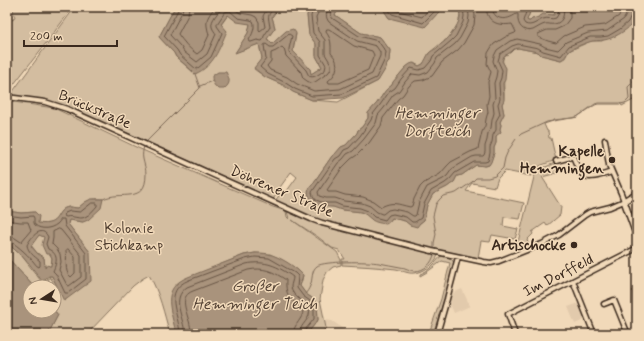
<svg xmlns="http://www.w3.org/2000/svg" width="644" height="341" viewBox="0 0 644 341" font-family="Mynerve,sans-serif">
  <rect width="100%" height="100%" fill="#f1d9b9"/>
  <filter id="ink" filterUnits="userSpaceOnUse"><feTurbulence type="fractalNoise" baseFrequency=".025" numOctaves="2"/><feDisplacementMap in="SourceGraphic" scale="8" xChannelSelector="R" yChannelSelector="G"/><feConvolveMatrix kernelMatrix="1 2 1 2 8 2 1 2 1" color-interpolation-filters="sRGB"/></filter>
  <g filter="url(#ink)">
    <path fill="#e2caac" d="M 462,289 L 470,306 L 454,313 L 449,302 L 451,294 Z
      M 579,303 L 586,319 L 575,324 L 568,307 Z
      M 326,320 L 332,321 L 338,325 L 344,330 L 346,334 L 315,334 Z"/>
    <path fill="#d3bda0" stroke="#87745f" d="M 13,7 L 73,7 L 46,43 L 7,93 L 7,28 L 11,19 L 13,20 L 15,16 L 13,13 Z
      M 75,7 L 175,7 L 159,37 L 174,53 L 176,57 L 195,74 L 221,25 L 228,15 L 250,24 L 248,33 L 236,52 L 259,44 L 262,58 L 254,69 L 265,77 L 283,85 L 293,92 L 312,100 L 338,102 L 378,81 L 389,61 L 390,50 L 380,37 L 361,33 L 335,15 L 340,7 L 379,7 L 383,9 L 389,18 L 439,12 L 440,9 L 443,7 L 459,7 L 460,16 L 458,24 L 448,39 L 445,40 L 443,43 L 440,44 L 429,53 L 427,58 L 423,64 L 419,66 L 414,63 L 406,67 L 393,82 L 392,85 L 386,90 L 377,103 L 368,113 L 368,118 L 362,127 L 358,130 L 357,133 L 346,145 L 341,147 L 337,153 L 332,156 L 312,185 C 309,189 307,192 309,197 C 313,207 325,206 334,207 C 337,208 340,210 343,210 C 350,211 358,210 365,214 C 368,215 370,218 372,220 L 389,222 L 392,218 L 405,221 L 410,225 L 420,223 L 424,220 L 427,205 L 433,194 L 447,187 L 454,182 L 457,176 L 462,175 L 476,165 L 486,166 L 489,165 L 494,153 L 494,148 L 496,143 L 496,136 L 500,129 L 501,125 L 500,122 L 504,114 L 502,104 C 506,97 503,89 504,81 C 504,77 506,72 505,68 C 504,62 501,63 504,56 L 511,52 L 514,49 L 518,48 L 538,52 L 541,55 L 561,60 L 565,58 L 567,54 L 571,50 L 591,41 L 602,41 L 635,16 L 635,7 L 637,7 L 637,78 L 635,81 L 637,98 L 622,106 L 620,103 L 598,103 L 595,104 L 577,117 L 573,118 L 553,120 L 553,121 L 544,124 L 547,131 L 548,131 L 549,138 L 551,138 L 556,160 C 546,164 535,165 531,176 L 505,171 L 498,178 L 495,187 L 472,183 L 466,191 L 524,203 L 520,219 L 504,217 L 503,226 L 518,229 L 515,239 L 492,235 L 490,242 L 481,241 L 478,258 L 425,247 L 322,221 L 312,217 L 275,201 L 281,193 L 284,195 L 297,177 L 291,172 L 278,190 L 279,192 L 273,199 L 121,130 L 121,131 L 116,129 L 70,108 L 10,97 L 11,94 Z
      M 279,7 L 311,7 L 307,15 L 309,35 L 316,44 L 316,56 L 322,67 L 311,74 L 310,69 L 293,51 L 296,34 L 286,31 L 272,44 L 267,38 L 275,28 L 272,17 Z
      M 530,7 C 539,7 550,4 555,13 L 553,15 C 543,13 541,17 532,19 L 530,21 L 528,21 L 527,20 L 530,12 Z
      M 7,101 L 54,108 L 138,148 L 273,207 L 286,211 L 287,217 L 289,219 L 287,211 L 315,223 L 438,255 C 435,264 423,273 414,273 C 408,274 401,270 396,269 C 378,267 360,266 342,265 L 342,259 L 345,259 L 339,250 L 332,248 L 318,237 L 292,220 L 337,252 L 341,260 L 341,265 L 333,267 L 327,272 L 323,280 L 320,299 L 326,328 L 321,334 L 307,334 L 318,320 L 317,303 L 312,298 L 306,294 L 300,286 L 302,280 L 303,275 L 298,270 L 280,259 L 270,254 L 255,253 L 244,255 L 217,266 L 175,325 L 176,334 L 170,334 C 164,314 160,293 149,275 L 142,279 L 133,286 L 87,334 L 48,334 L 58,315 L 54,310 L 54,304 L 56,307 L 57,306 L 55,303 L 54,304 L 54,291 L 56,289 L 51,278 L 43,283 L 46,287 L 34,287 L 8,258 L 12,247 L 22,256 L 41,281 L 40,282 L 41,283 L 50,277 L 49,276 L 52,276 L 65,301 L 90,252 L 68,224 L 69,220 L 83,222 L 103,199 C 91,198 88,200 78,208 C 76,208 72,207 69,207 C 54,209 63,227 38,223 L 35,212 L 21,213 L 7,211 L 7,107 L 8,108 L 7,106 Z
      M 555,163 L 557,173 L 542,177 L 561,207 L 560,215 L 547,226 L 545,223 L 532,232 L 533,234 L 527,240 L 529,246 L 519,250 L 516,250 L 535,173 L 538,170 Z
      M 39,235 L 45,237 L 50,254 L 52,258 L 51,266 L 45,267 L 44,258 L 37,253 L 31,245 Z
      M 441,256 C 446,256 452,258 454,263 L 445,297 L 433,334 L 428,334 L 429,333 L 441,299 L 450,263 L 442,261 L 427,272 L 420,276 L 420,274 C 429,271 435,263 441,256 Z"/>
    <path fill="#a9937c" stroke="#7d6956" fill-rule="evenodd" d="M 175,7 L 279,7 L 272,17 L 275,28 L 267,39 L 272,44 L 286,31 L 293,29 L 296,33 L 293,51 L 310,69 L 311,74 L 322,67 L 316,56 L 316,44 L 309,35 L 307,15 L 311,7 L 340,7 L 335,15 L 361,33 L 380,37 L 390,50 L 389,61 L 387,63 L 386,68 L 378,81 L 343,98 L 312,100 L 293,92 L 283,85 L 265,77 L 254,68 L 262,58 L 259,44 L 235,53 L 248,33 L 250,24 L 237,22 L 228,15 L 221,24 L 227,31 C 219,49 214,66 195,74 L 189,68 L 176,57 L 174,53 L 159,37 Z
      M 379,7 L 443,7 L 440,9 L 439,12 L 425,27 L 389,18 L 383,9 Z
      M 459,7 L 499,7 L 502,9 L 505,10 L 511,7 L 530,7 L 530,12 L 527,20 L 528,21 L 530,21 L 532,19 L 537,18 L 543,14 L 554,15 L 555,13 L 555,11 L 548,7 L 635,7 C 635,13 635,20 631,25 C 626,31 612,39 604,40 C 599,41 594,40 589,42 C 583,44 574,47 569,51 C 566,55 565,58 561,60 L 541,55 L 538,52 L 518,48 L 514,49 L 511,52 L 504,56 L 502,61 L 506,68 L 505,80 L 503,83 L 504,100 L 502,104 L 504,114 L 500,122 L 501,125 L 500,129 L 501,132 L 496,136 L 496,143 L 494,148 L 494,153 L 491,162 L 489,165 L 485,166 L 476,165 L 462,175 L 457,176 L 454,182 L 447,187 L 433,194 L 427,205 L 424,220 L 420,223 L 417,227 L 410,225 L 405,221 L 392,218 L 389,222 L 386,224 C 381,223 375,223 371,219 C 367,216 366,214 361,212 C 355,211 348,211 342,210 C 339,209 336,208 333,207 C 324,207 312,206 309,196 C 307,192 309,188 312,185 L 332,156 L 334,154 L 335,154 L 341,147 L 346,145 L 357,133 L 358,130 L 362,127 L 368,118 L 368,113 L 377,103 L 386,90 L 392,85 L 393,82 L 406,67 L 410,64 L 413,63 L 419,66 L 423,64 C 425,61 427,56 429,53 C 431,51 434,50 437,48 C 440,44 445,42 448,38 C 452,34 460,22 460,16 C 460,13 459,10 459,7 Z
      M 218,72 L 226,72 C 230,80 231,83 224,89 L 218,89 C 214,85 212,83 212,76 Z
      M 91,199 L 103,199 L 101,208 L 88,220 L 83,222 L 69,220 L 68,224 L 90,252 L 91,281 L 64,301 L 52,276 L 49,276 L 42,281 L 28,262 L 27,262 L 22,256 L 7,243 L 7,211 L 21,213 L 35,212 L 39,216 L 38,223 C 62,227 54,209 69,207 C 72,207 76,208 78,208 L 85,202 ZM 39,235 L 44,237 L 42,245 L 46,254 L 50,254 L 52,258 L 51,266 L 49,266 L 48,265 L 45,267 L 44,258 L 37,253 L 31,246 Z
      M 255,253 C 259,253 264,253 268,254 C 279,256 296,267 303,275 L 300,286 L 306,294 L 312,298 L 317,303 L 318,320 L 307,334 L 176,334 C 172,311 159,289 188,277 L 244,255 Z
      M 7,258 L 8,258 L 34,287 L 30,287 L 30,311 L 54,311 L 54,310 L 58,315 L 48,334 L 7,334 Z"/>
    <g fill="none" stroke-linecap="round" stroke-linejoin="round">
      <path stroke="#675444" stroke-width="1" d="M 178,7 L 178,10 L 164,36 L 177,50 L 180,55 L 196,69 L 198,68 L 211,57 L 222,33 L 217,26 L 217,24 L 225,12 L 230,11 L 238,18 L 250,20 L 253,21 C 256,27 252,35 249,40 L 250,42 L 251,42 L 257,40 L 262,41 L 263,40 L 264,36 L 270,27 C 268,15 267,17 274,7
        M 183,7 L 182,12 L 170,35 L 181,47 L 184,52 L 197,62 L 207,54 L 216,34 C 215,32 213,30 212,27 C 210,20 219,11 224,7
        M 189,7 L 188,15 L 178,34 C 183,41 189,49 197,54 L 202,50 L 209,35 C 205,20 206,19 215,7
        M 232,7 L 240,13 L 252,15 L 256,17 L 259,22 L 259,30 L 260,31 L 265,27 L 263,16 L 268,7
        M 314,7 L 311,16 L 313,33 L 320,42 L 320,55 L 326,65 L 325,70 C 320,73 314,79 309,76 L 306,70 L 289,52 L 289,49 L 292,36 L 289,34 L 273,47 L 270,47 L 266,44 L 264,45 L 266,59 L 260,67 L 268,74 L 284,82 L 295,89 L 312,96 L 342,94 L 376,78 L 385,59 L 386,52 L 378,41 L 359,36 L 332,18 L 331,14 L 335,7
        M 319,7 L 319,11 L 316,17 L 318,31 L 325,40 L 325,54 L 331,64 L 331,69 L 328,73 L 315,82 L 311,83 L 307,81 L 303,78 L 301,72 L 286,56 L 284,49 L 282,47 L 276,51 L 271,53 L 271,61 L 267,66 L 270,70 L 287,77 L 297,84 L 314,91 L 340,89 L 372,74 L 380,56 L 380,52 L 376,46 L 357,41 L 329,22 C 325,17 326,12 329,7
        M 386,7 L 392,14 L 423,23 L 435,11 L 437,7
        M 393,7 L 395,10 L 422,17 L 431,7
        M 463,7 L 464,16 L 463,22 L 456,36 L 451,41 L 433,56 L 431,61 L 425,68 L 419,70 L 411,68 L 401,79 L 395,88 L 389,92 L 380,105 L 373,114 L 371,120 L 360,136 L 349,148 L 344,150 L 340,156 L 335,159 L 312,192 L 313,196 L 316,200 L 324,203 L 335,203 L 342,206 L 360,208 L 368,211 L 374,217 L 385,220 L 389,215 L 393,214 L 406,217 L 412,222 L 415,222 L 421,218 L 424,204 L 431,191 L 445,183 L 450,179 L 455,173 L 474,162 L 485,162 L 488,161 L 490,153 L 490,147 L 492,142 L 493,135 L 496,130 L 496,121 L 500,114 L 498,104 L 500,99 L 499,83 L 501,78 L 502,70 L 498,61 L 500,54 L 512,46 L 518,44 L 538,48 L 543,51 L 561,56 L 569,46 L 590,37 L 601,37 L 608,36 L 620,29 L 628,22 L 632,13 L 637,12
        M 468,7 L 469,16 L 468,23 L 460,38 L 455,44 L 437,58 L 435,63 L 428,72 L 420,75 L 412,74 L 405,82 L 399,91 L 393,95 L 384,108 L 378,115 L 376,123 L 364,139 L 353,151 L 347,154 L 343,159 L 338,163 L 318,192 L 319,196 L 326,198 L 335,198 L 344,201 L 362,203 L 370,206 L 377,212 L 382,214 L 383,214 L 388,210 L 393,209 L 407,212 L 413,216 L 415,216 L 416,215 L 419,202 L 427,187 L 443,179 L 447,176 L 452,169 L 472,157 L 476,156 L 483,156 L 484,155 L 485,152 L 485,146 L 487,140 L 488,133 L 491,128 L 492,120 L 494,113 L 493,104 L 495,98 L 494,83 L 496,77 L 497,71 L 493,61 L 494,56 L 497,50 L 510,41 L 517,39 L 540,44 L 545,47 L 558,50 L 566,42 L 588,33 L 607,31 L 624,19 L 628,11 L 634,7
        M 474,7 L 475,16 L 474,25 L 464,43 L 458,50 L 442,62 L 432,76 L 423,80 L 415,81 L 409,86 L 403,95 L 398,99 L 383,118 L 381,126 L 369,143 L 357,155 L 351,159 L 342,168 L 327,190 L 328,192 L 336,192 L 345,195 L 363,197 L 373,201 L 381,207 C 393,201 397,204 410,207 L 412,206 L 414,199 L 420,187 L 424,183 L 440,174 L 447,166 L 451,162 L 470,152 L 478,149 L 482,132 L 485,126 L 486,119 L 488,112 L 487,104 L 489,96 L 488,82 L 491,72 L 487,64 L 488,53 L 491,48 L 494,44 L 507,36 L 515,33 L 516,32 L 512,24 C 498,26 487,23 486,7
        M 492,7 C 493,21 507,21 516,14 L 518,14 L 518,16 C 517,25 523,33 533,30 C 537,28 541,25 545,24 C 548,23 551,25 554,24 C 563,23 565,14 563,7
        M 526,7 L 526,12 L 523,21 L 525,24 C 532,27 536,22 543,19 C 547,17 552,20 556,18 L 559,13 L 558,10 L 556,7
        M 569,7 L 570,13 L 570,18 L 564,26 L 555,30 L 547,30 L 538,34 L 538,37 L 548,41 L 556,43 L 564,36 L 585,27 L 605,25 L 619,16 L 623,7
        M 327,29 L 329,29 L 354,46 L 372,51 L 374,55 L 368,70 L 339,83 L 329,83 L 328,81 C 336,75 339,67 335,58 C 334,56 332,55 331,53 C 331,52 331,47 331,46 C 331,40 329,36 326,32 Z
        M 92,203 L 97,203 L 97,206 C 94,209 90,215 85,217 C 80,220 72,215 66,217 L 64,216 L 65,213 L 70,211 L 80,212 Z
        M 7,215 L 21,217 L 33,216 L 34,218 L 34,223 L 35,225 C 41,230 51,229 57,224 C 58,224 61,219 61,219 L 64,219 L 65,226 L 86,253 L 86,279 L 68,293 L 65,293 L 56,274 L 53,271 C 57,262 59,254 48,249 L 46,244 L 48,237 C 42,224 31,237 27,245 C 28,252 34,256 40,261 L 40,266 L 39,267 C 36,266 35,263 32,260 C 28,255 13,241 7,240
        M 7,220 L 20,222 L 28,222 L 31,230 L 21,242 L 12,236 L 7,235
        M 59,229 L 61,230 L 81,255 L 81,277 L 69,286 L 67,285 L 59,270 L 61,262 L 60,254 L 57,249 L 52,244 L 53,238 L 53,232 Z
        M 68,249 L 75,257 L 75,273 L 71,277 C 63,271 68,260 66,251 Z
        M 180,334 C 179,313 162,291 189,280 L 245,259 L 255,257 L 269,258 L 295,273 L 298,276 L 297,288 L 303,296 L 310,301 L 314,307 L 314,319 L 305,330 L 305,334
        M 185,334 C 184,317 170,299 187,287 L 246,264 C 265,260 278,266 293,277 C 293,280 291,284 291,287 C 292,298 307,302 309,308 C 312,320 300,323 299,334
        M 191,334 C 191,329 190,323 188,318 C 185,307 180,296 193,291 L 248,270 C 263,267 273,271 286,280 C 285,298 292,299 303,310 C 303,320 294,323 293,334"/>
      <path stroke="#7d6956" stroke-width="1" d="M 200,86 L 212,81
        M 145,143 L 200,88 L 195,74
        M 103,199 C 121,190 146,205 146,174 C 146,169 144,164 143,159 C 142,155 143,150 144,146
        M 434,251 L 434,243 L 436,234 L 433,216 L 436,204 L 439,200 L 443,196 L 456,193 L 472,182 L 476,178 L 488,178 L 495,176 L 503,168 L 505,158 L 508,151 L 516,139 L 521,134 L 547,122 L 577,117 L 595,105 L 598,104 L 620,104 L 625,103 L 629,99 L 628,87 L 633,82 L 637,74
        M 8,258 L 12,247
        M 305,294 C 307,292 309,289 310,286 C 313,280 311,270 317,266 C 324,261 368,261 379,263 C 386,264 393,266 400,267 C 405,267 410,271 415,271 C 424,271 433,263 434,254"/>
      <g stroke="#3b2a1e" stroke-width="7">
        <path id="minor" d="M 7,97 L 45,102 L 67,109 L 311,219 L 322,223 L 432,251 L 484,262 L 491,263 L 499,261 L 542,244 L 559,235 L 585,215 L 590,212 L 610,207 L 624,201 L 621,193 L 609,165 L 605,140
          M 556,161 L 571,157 L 573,157 C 576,162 578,171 583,175 C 589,180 605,174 612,172
          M 573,281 L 594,334
          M 636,291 L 637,294
          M 604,304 L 614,300 L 627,332 L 627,334
          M 437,334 L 447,299 L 458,257
          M 515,334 L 508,314 L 637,248"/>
      </g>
      <g stroke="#3b2a1e" stroke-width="8">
        <path id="major" d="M 637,193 L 624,201 L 637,237"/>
      </g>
      <use href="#minor" stroke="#f1d9b9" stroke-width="4"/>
      <use href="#major" stroke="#f1d9b9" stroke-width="5"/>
    </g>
  </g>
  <g fill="#3b2a1e" stroke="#f1d9b9" stroke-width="1.5">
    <circle cx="612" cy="160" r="4"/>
    <circle cx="574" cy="245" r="4"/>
  </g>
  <g text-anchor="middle" stroke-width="3" stroke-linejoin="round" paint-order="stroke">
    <g font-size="15" fill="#3b2a1e" stroke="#f1d9b9">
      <text transform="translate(95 109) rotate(23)" y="5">Brückstraße</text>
      <text transform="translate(282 191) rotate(23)" y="5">Döhrener Straße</text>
      <text transform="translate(558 275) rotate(-27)" y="5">Im Dorffeld</text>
    </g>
    <g font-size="15" font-weight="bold" fill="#3b2a1e" stroke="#f1d9b9" text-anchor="end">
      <text x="604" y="156">Kapelle<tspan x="604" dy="17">Hemmingen</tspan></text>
      <text x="566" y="250">Artischocke</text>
    </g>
    <g font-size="15" fill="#524032" stroke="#f1d9b9">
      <text x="129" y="233">Kolonie<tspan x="129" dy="17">Stichkamp</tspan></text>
    </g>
    <g font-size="16" font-style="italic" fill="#564436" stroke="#f1d9b9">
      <text x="437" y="118">Hemminger<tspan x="437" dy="18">Dorfteich</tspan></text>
      <text x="255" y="291">Großer<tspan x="255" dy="18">Hemminger Teich</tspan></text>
    </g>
  </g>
  <rect width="644" height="341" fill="none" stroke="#f1d9b9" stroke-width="24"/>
  <rect x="12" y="12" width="620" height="317" fill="none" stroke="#3b2a1e" stroke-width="1.5" filter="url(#ink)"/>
  <g transform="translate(42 299) rotate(258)"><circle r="19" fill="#f1d9b9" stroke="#a8937b"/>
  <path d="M0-3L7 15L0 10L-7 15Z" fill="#3b2a1e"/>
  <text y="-6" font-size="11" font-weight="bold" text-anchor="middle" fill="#3b2a1e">N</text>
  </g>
  <path d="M24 40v6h93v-6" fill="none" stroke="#3b2a1e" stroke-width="2"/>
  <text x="30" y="40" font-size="12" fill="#3b2a1e" stroke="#f1d9b9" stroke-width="3" paint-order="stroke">200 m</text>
</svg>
